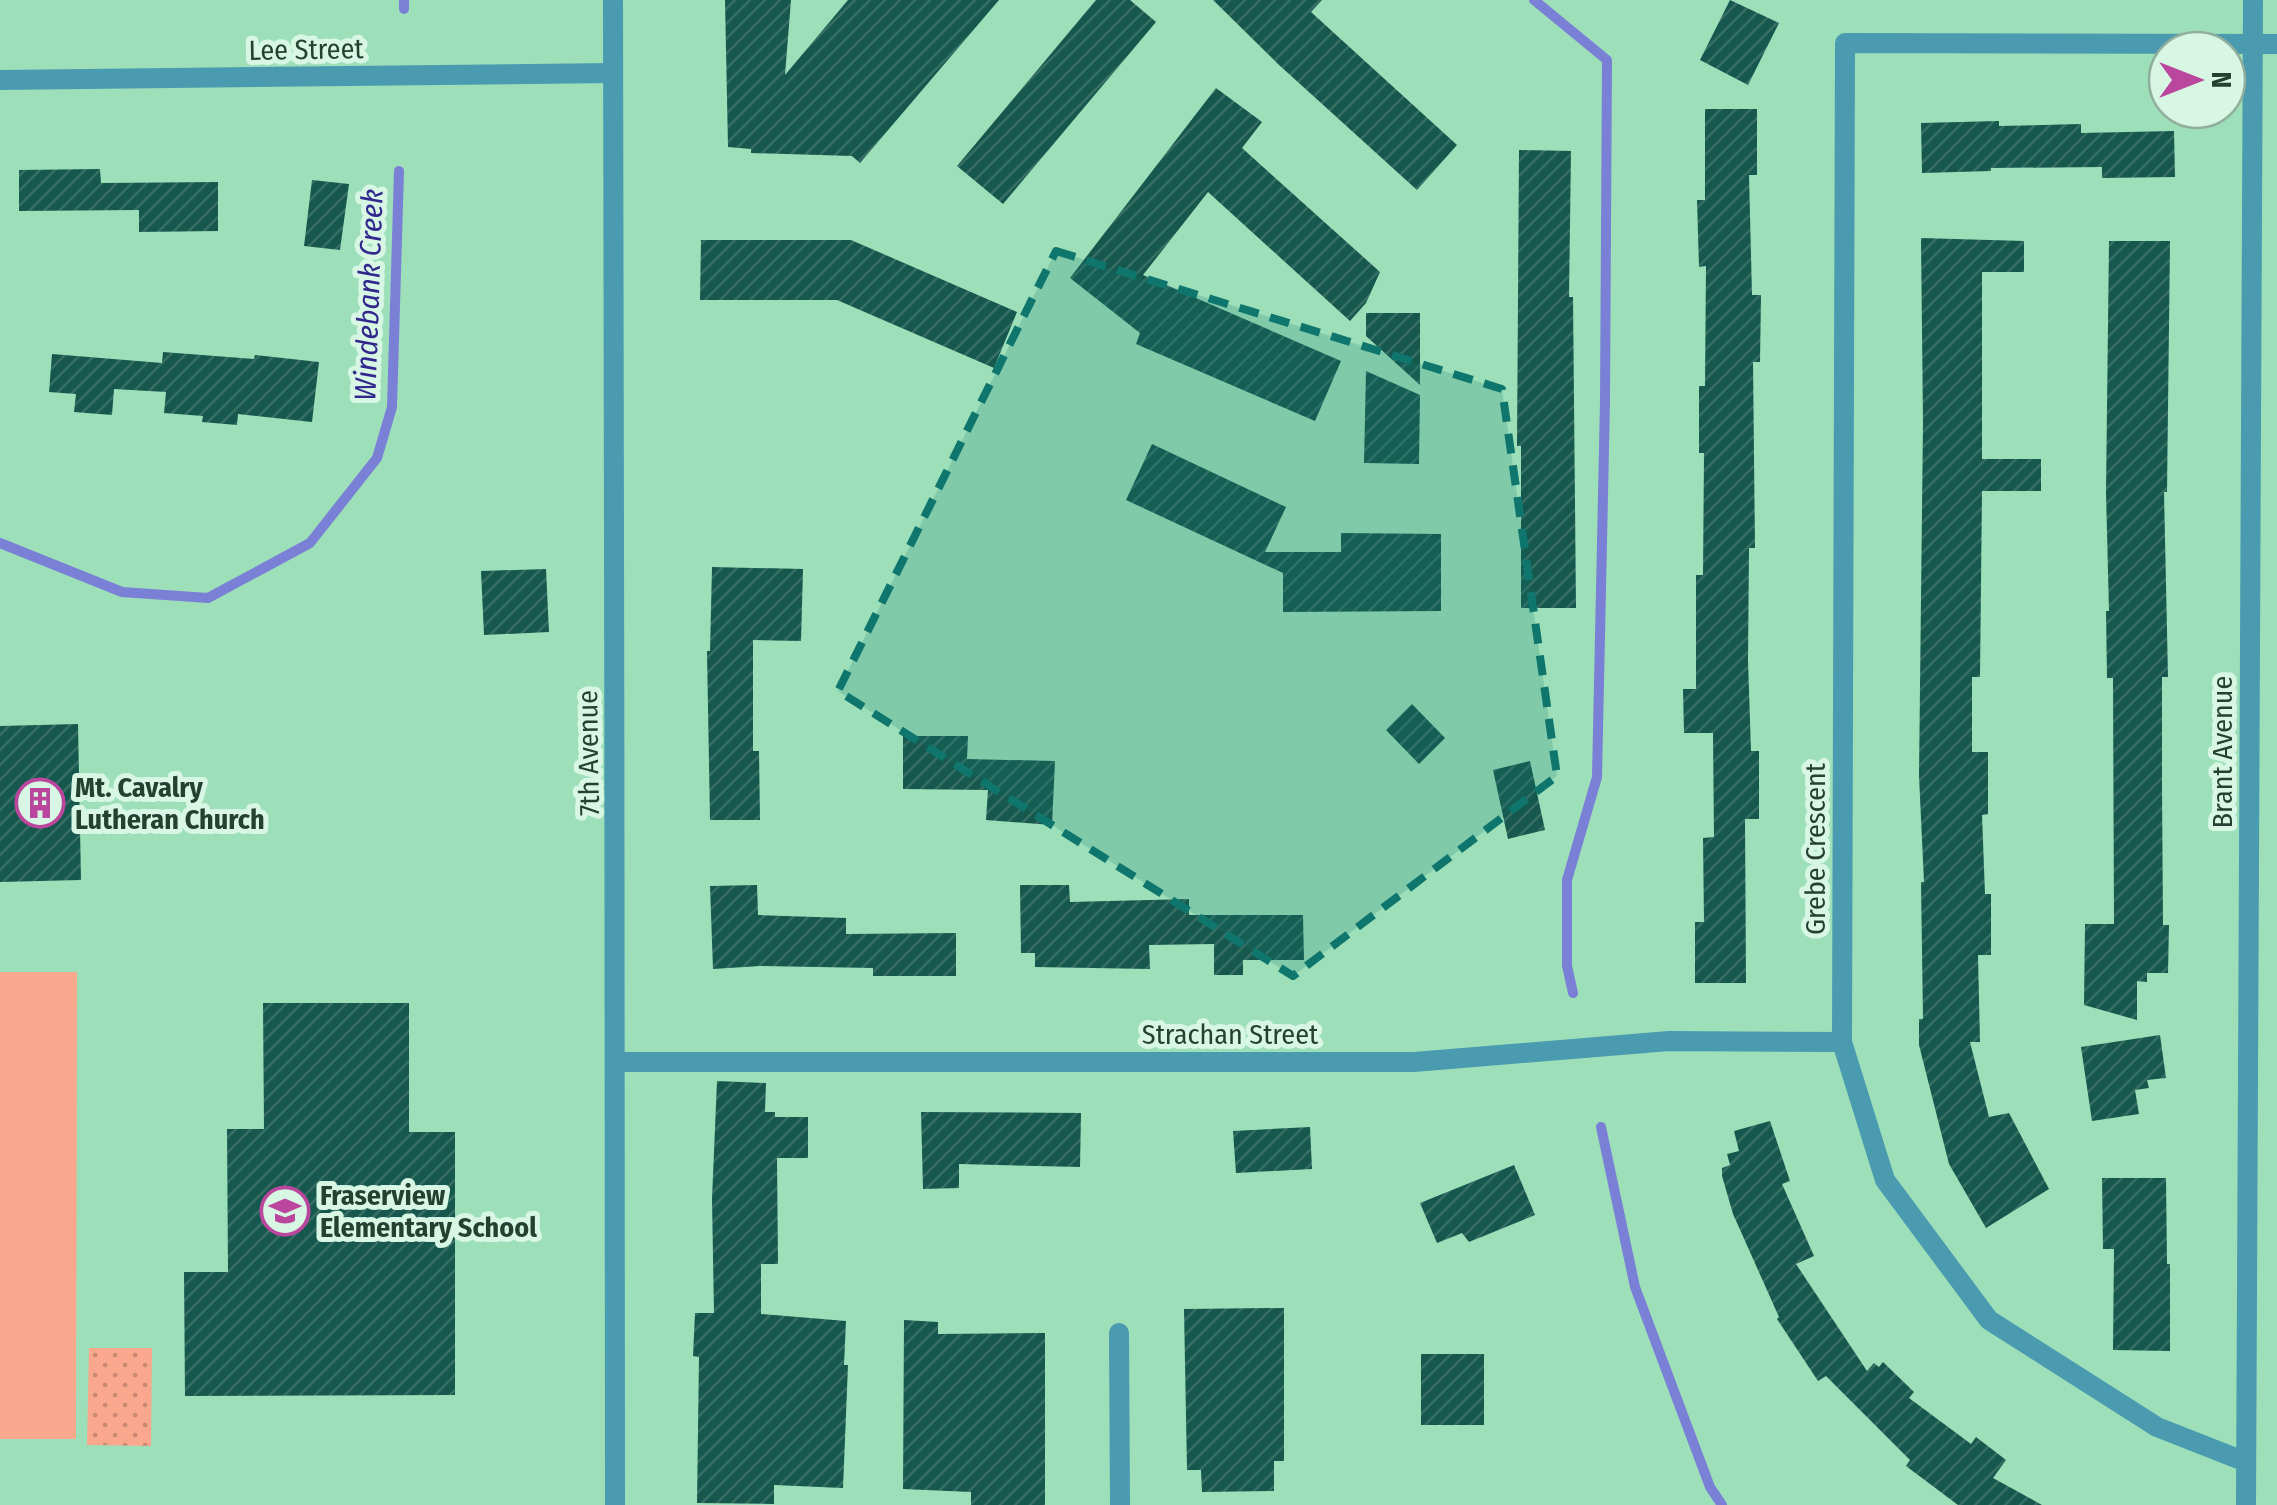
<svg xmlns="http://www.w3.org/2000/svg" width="2277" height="1505" viewBox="0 0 2277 1505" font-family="'Fira Sans Condensed',sans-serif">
  <defs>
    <pattern id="park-dots" width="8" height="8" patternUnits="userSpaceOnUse" patternTransform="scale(2.5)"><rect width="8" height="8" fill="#f9a88d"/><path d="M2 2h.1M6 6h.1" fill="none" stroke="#c98a74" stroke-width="1.8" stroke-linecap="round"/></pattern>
    <pattern id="building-hatch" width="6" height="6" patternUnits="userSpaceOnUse" patternTransform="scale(2.5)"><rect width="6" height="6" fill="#16584d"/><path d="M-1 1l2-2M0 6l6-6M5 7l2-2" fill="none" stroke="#386e64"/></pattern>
  </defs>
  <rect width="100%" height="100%" fill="#9ddfb9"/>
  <path fill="url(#park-dots)" d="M 89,1348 L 152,1348 L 151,1446 L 87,1445 Z"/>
  <path fill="#f9a88d" d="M 0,972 L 77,972 L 76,1439 L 0,1439 Z"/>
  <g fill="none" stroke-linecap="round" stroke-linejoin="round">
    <path stroke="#7a80d6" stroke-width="10" d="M 1534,0 L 1607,60 L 1605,401 L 1597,777 L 1567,880 L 1567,966 L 1573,993
      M 404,9 L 404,0
      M 0,543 L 122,592 L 208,598 L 310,543 L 377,458 L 392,407 L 399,171
      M 1601,1127 L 1635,1287 L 1710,1487 L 1722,1505"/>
  </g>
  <path fill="url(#building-hatch)" d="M 725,0 L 791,0 L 785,75 L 848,0 L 999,0 L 860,163 L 852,156 L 751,153 L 751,149 L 728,147 Z
    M 1096,0 L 1130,0 L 1156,22 L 1003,204 L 957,166 Z
    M 1213,0 L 1322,0 L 1311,12 L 1457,145 L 1417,190 L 1278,64 Z
    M 1730,0 L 1779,23 L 1748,85 L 1700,60 Z
    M 1216,88 L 1262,122 L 1242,148 L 1380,272 L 1366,303 L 1350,321 L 1208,192 L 1143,275 L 1341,361 L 1315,421 L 1136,344 L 1140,333 L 1070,278 Z
    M 1705,109 L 1757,109 L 1757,175 L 1749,175 L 1752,295 L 1761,295 L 1760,362 L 1753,362 L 1755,548 L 1749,548 L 1748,660 L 1751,751 L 1759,751 L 1759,819 L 1745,819 L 1746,983 L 1695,983 L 1695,922 L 1704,922 L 1703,838 L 1714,837 L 1713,733 L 1684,733 L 1683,689 L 1696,689 L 1696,575 L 1703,575 L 1704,453 L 1699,453 L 1699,386 L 1705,386 L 1706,266 L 1699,267 L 1697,200 L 1705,200 Z
    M 1999,121 L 1999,126 L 2081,124 L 2081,133 L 2174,131 L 2175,177 L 2102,178 L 2102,167 L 1991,168 L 1991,171 L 1922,173 L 1921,123 Z
    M 1519,150 L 1571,151 L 1569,297 L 1573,297 L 1576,608 L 1521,608 L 1521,446 L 1517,446 Z
    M 100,169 L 101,183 L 218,182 L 218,231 L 139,232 L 139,210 L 19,211 L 19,170 Z
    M 312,180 L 349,184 L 340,250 L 304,246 Z
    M 1921,238 L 2024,241 L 2024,272 L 1982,272 L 1982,459 L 2041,459 L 2041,491 L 1982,491 L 1980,677 L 1972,677 L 1972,752 L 1988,752 L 1988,814 L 1982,815 L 1985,894 L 1991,894 L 1991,955 L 1978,955 L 1980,1042 L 1970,1042 L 1989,1117 L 2009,1113 L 2049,1189 L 1986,1228 L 1949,1164 L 1919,1045 L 1919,1019 L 1923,1019 L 1921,882 L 1924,882 L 1919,776 L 1923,423 Z
    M 701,240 L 851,240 L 1017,312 L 994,368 L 837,300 L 700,300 Z
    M 2109,241 L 2170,241 L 2167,492 L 2164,492 L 2168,677 L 2162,677 L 2162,788 L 2163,925 L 2169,925 L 2168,973 L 2147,973 L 2147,982 L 2137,981 L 2137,1020 L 2084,1005 L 2085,924 L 2114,924 L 2113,678 L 2107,678 L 2106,611 L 2109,611 L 2106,492 Z
    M 1366,313 L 1420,313 L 1420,385 L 1366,336 Z
    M 163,352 L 254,359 L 255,355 L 319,362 L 312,422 L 238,414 L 237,425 L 202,422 L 203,416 L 164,413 L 166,392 L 114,389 L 112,415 L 74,412 L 76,394 L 49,392 L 52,354 L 162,363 Z
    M 1366,371 L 1420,395 L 1419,464 L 1364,463 Z
    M 1152,444 L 1286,507 L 1265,552 L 1341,552 L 1341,533 L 1441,534 L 1441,611 L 1283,612 L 1283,573 L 1126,500 Z
    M 712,567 L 803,569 L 801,641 L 753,640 L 753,751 L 759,751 L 760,820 L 710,820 L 707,651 L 710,651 Z
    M 546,569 L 549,632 L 484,635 L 481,571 Z
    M 1412,704 L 1445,738 L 1419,764 L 1386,730 Z
    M 78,724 L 81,880 L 0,882 L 0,726 Z
    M 903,736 L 968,736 L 967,759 L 1055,761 L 1052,825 L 986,820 L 988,790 L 903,789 Z
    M 1530,761 L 1545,830 L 1508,839 L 1493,770 Z
    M 757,885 L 758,915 L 846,918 L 846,934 L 956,933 L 956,976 L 873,976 L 873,968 L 760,966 L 713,969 L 710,886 Z
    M 1020,885 L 1069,885 L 1070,902 L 1189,899 L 1189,915 L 1303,915 L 1304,960 L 1243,960 L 1243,975 L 1214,975 L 1214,944 L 1149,945 L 1150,969 L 1035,967 L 1035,953 L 1021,953 Z
    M 263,1003 L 409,1003 L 409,1132 L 455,1132 L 455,1395 L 185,1396 L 184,1272 L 228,1272 L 227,1129 L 264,1129 Z
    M 2160,1035 L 2166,1078 L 2147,1080 L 2149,1088 L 2135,1090 L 2139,1114 L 2092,1121 L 2081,1047 Z
    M 717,1081 L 766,1083 L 765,1112 L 775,1112 L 775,1117 L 808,1117 L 808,1158 L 777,1158 L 778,1264 L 761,1264 L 761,1314 L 846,1321 L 844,1365 L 848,1365 L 843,1488 L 774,1485 L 774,1504 L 697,1503 L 699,1357 L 693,1356 L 695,1313 L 714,1313 L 712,1199 Z
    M 921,1112 L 1081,1113 L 1080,1167 L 959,1164 L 959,1188 L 923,1189 Z
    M 1770,1121 L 1790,1181 L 1782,1184 L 1814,1256 L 1796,1264 L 1867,1371 L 1874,1363 L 1879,1367 L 1883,1362 L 1914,1392 L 1909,1398 L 1971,1444 L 1976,1437 L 2006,1460 L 1993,1478 L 2042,1505 L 1958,1505 L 1906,1466 L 1910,1460 L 1826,1376 L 1818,1381 L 1777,1319 L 1779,1317 L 1733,1214 L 1722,1176 L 1722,1168 L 1730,1165 L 1727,1154 L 1739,1151 L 1734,1131 Z
    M 1310,1127 L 1312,1169 L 1236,1173 L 1233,1131 Z
    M 1514,1165 L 1535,1215 L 1469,1242 L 1462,1233 L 1437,1243 L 1420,1203 Z
    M 2102,1178 L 2166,1178 L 2167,1264 L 2170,1264 L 2170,1351 L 2113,1350 L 2114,1249 L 2103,1249 Z
    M 1284,1308 L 1284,1461 L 1274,1461 L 1274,1491 L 1202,1492 L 1201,1470 L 1187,1470 L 1184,1309 Z
    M 904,1320 L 938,1322 L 938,1334 L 1045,1333 L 1045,1505 L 971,1505 L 971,1492 L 903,1489 Z
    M 1421,1354 L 1484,1354 L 1484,1425 L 1421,1425 Z"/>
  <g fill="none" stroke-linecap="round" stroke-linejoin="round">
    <path stroke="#4a9ab0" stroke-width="20" d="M 0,80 L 613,73
      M 618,1062 L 1414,1062 L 1669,1041 L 1842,1042
      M 1119,1333 L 1120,1505
      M 2246,1462 L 2157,1427 L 1989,1320 L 1885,1180 L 1842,1042 L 1845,43 L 2277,44
      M 2246,1505 L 2253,0"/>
    <path stroke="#4a9ab0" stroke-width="20" d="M 613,0 C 611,502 618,1003 615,1505"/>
  </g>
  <path fill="#0f766e" fill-opacity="0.2" stroke="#0f766e" stroke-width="8" stroke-dasharray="20 12" stroke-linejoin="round" d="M 1056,251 L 1502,389 L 1557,776 L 1293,976 L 838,691 Z"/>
  <defs>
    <g id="building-ring" transform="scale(2.5)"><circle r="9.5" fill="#d7f7e4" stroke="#bb469d" stroke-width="1.5"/><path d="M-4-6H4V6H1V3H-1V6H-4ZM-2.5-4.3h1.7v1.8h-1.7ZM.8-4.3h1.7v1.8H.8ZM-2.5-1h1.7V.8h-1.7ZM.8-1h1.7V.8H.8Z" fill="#bb469d"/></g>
    <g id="school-ring" transform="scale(2.5)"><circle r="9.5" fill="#d7f7e4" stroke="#bb469d" stroke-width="1.5"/><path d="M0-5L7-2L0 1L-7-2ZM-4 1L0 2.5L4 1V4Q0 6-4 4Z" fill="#bb469d"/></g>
  </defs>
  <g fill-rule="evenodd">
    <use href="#building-ring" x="40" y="803"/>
    <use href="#school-ring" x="285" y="1211"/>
  </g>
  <g text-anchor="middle" stroke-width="10" stroke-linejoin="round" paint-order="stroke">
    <g font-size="28" fill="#254031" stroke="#d7f7e4">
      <text transform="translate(306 49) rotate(-1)" y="10">Lee Street</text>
      <text transform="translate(2222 752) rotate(-90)" y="10">Brant Avenue</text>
      <text transform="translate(588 753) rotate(-91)" y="10">7th Avenue</text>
      <text transform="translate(1815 849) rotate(-90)" y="10">Grebe Crescent</text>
      <text x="1230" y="1044">Strachan Street</text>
    </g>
    <g font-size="28" font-weight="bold" fill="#254031" stroke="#d7f7e4" text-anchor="start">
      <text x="75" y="797">Mt. Cavalry<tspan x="75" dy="32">Lutheran Church</tspan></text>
      <text x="320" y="1205">Fraserview<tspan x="320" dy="32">Elementary School</tspan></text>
    </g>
    <g font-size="30" font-style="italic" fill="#31278c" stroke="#d7f7e4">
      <text transform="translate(369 295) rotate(-88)" y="10">Windebank Creek</text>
    </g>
  </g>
  <g transform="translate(2197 80) rotate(90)"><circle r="48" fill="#d7f7e4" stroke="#90ae9c" stroke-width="2.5"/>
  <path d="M0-8L18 38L0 25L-18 38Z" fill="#bb469d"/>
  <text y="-15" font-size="28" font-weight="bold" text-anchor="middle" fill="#254031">N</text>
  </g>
</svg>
